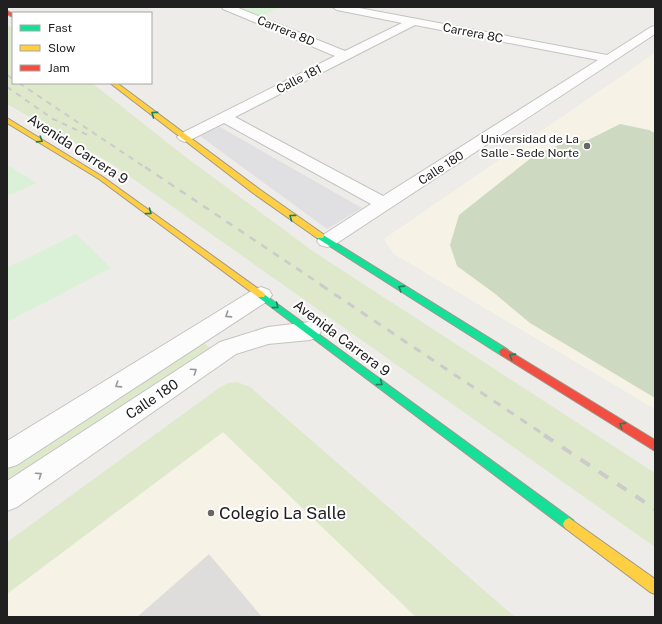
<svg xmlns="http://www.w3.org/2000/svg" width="662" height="624" viewBox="0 0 662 624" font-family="'Public Sans',sans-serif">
  <rect width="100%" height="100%" fill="#eeece9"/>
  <path fill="#f6f3e6" d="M 655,53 L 655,409 L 394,254 L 384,239 Z
    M 223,432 L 416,617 L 7,617 L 7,594 Z"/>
  <path fill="#dee8cb" d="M 7,25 L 13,28 L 13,83 L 92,83 L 183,155 L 314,252 L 655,473 L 655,547 L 112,164 L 7,104 Z
    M 203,342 L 211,349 L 7,484 L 7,469 Z
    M 237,382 L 250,387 L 515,617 L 416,617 L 223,432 L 7,594 L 7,542 L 219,388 L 228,383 Z"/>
  <path fill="#cddac1" d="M 620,124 L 649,130 L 655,133 L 655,398 L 530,323 L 494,293 L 457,266 L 450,245 L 459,215 L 536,154 L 564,143 L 588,140 Z"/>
  <path fill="#dbf1d7" d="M 238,7 L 282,7 L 261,16 Z
    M 7,165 L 37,183 L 7,196 Z
    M 76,234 L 111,268 L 7,322 L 7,268 Z"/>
  <path fill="#dedddc" d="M 209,554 L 262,617 L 137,617 Z"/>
  <path fill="#e0e0e3" d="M 220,127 L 362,208 L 327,229 L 200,136 Z"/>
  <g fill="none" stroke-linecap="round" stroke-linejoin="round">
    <g stroke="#c4c3c1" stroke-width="2">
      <path id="street" d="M 222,7 L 236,7 L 345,51 L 402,23 L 337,10 L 332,7 L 354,7 L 607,55 L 651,27 L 655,26 L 655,34 L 334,245 L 327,247 L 320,245 L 317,241 L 320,237 L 371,204 L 224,123 L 190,140 L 185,142 L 180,140 L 177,137 L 180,134 L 335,56 L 223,9 ZM 415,25 L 598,60 L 383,196 L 235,117 Z
        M 261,287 L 269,290 L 272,295 L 269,300 L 17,465 L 7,468 L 7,441 L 253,290 Z
        M 310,322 L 318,325 L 321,331 L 318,337 L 310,340 L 268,344 L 236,354 L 17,507 L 7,511 L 7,481 L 220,342 L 268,327 Z"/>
    </g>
    <g stroke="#a29688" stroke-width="2">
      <path id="fast" d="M 320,233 L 507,349 L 509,352 L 507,355 L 501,355 L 317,238 L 316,236 L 317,234 Z
        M 261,292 L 573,520 L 575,524 L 573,528 L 569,530 L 565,528 L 258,297 L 257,295 Z"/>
    </g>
    <g stroke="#a29688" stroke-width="2">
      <path id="slow" d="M 110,83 L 117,83 L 259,189 L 323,234 L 324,236 L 323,238 L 317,238 L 253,193 Z
        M 7,118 L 103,177 L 264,293 L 265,295 L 264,297 L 258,297 L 99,179 L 7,123 Z
        M 569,518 L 655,579 L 655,594 L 650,592 L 565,528 L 563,524 L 565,520 Z"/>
    </g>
    <g stroke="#a29688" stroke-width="2">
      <path id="jam" d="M 7,11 L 13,14 L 13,17 L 7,14 Z
        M 504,348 L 655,440 L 655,451 L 501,355 L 499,352 L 501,349 Z"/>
    </g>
    <use href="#street" fill="#fcfcfc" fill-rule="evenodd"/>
    <use href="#fast" fill="#16e098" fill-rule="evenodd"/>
    <use href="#slow" fill="#ffcf43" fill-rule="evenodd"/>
    <use href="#jam" fill="#f24e42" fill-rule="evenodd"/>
    <path stroke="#cbcbca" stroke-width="2" stroke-dasharray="5.5 5.5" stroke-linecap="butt" d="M 7,75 L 13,79
      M 19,83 L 146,168
      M 7,87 L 53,119 L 92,137"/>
    <path stroke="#cbcbca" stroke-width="2.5" stroke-dasharray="7 7" stroke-linecap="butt" d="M 145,167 L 323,286"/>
    <path stroke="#cbcbca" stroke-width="3" stroke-dasharray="8 8" stroke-linecap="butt" d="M 321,285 L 546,436"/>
    <path stroke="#cbcbca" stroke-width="4" stroke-dasharray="11 11" stroke-linecap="butt" d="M 544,435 L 655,509"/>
  </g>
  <defs><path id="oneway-chevron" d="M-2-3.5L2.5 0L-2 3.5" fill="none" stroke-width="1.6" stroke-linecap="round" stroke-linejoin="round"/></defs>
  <g stroke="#1b805c">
    <use href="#oneway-chevron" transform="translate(154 114) rotate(-143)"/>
    <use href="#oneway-chevron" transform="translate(40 140) rotate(32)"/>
    <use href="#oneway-chevron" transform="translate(149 212) rotate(36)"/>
    <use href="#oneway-chevron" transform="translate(292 217) rotate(-144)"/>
    <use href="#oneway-chevron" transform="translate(401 288) rotate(-148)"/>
    <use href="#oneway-chevron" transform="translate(276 306) rotate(37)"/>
    <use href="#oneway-chevron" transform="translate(512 356) rotate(-148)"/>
    <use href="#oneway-chevron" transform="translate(380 383) rotate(37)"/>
    <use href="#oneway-chevron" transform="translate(622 425) rotate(-148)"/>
  </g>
  <g stroke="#999">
    <use href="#oneway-chevron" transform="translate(228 315) rotate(147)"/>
    <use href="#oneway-chevron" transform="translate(194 371) rotate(-34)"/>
    <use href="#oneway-chevron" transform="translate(118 385) rotate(147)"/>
    <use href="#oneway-chevron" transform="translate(39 475) rotate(-34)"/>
  </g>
  <g fill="#686766" stroke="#fff" stroke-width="1.5">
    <circle cx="587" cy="146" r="4"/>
    <circle cx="211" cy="513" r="4"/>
  </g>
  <g text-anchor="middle" stroke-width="4" stroke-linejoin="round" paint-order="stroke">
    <g font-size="12" fill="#202020" stroke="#fff">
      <text transform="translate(286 31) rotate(22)" y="4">Carrera 8D</text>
      <text transform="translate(473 33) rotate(11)" y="4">Carrera 8C</text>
      <text transform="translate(299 79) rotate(-27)" y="4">Calle 181</text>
      <text transform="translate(441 168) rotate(-33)" y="4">Calle 180</text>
    </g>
    <g font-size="12" fill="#202020" stroke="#fff" text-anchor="end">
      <text x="579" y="143">Universidad de La<tspan x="579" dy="14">Salle - Sede Norte</tspan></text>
    </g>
    <g font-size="14" fill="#202020" stroke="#fff">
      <text transform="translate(78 149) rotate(33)" y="5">Avenida Carrera 9</text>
      <text transform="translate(342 338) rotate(37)" y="5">Avenida Carrera 9</text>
      <text transform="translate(152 399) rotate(-34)" y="5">Calle 180</text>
    </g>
    <g font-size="17" fill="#202020" stroke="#fff" text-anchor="start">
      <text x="219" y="519">Colegio La Salle</text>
    </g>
  </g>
  <rect width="662" height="624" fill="none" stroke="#202020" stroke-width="16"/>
  <rect x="12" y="12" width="140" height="72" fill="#ffffff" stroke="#a6a6a6"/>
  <rect x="20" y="25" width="20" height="6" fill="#16e098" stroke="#a6a6a6"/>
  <text x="48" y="32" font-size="12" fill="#202020">Fast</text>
  <rect x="20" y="45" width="20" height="6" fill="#ffcf43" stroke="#a6a6a6"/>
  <text x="48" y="52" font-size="12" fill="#202020">Slow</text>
  <rect x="20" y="65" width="20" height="6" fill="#f24e42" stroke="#a6a6a6"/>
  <text x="48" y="72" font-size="12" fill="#202020">Jam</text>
</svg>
